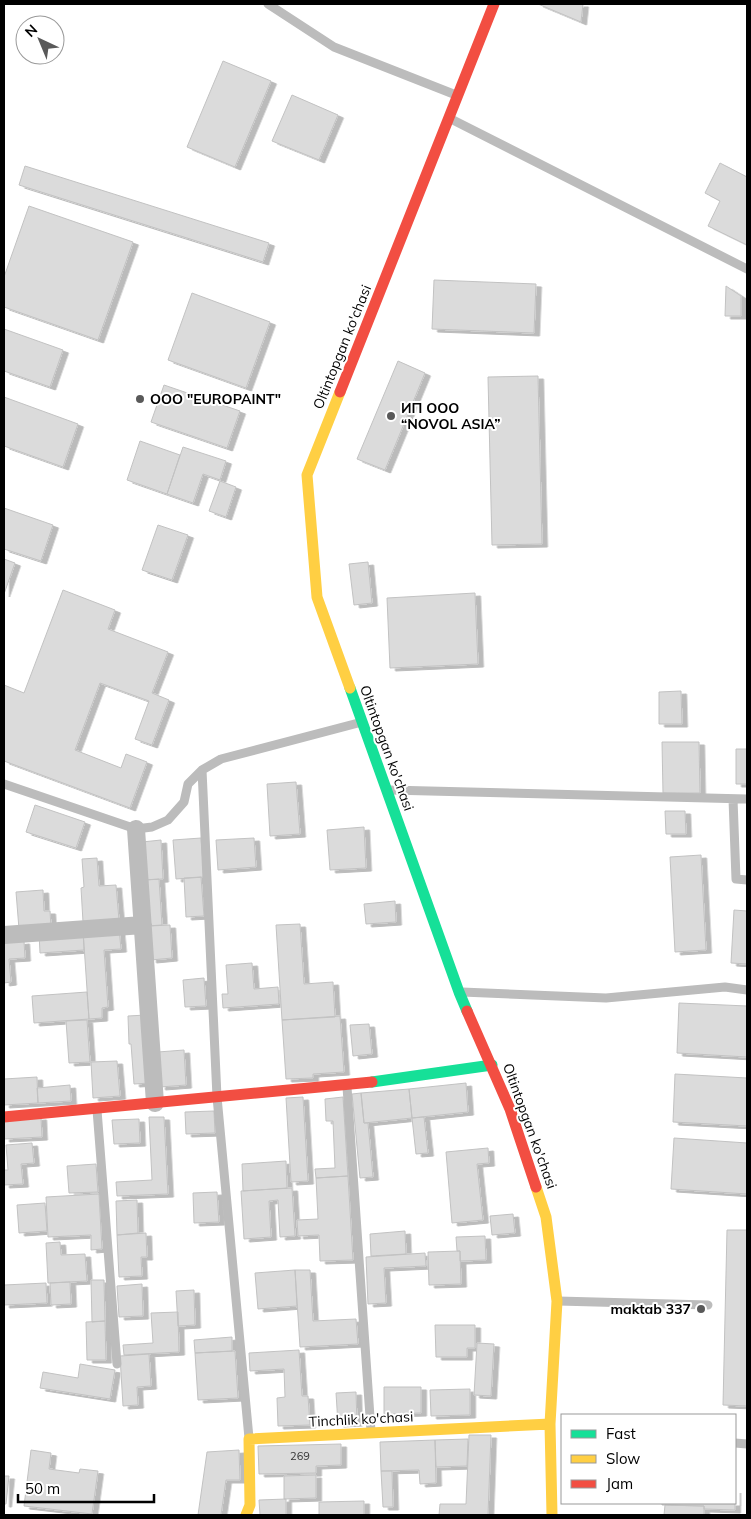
<svg xmlns="http://www.w3.org/2000/svg" width="751" height="1519" viewBox="0 0 751 1519" font-family="Mulish,sans-serif">
  <defs>
    <filter id="shadow"><feDropShadow dx="5.5" dy="3" stdDeviation="0" flood-color="#0004"/></filter>
  </defs>
  <rect width="100%" height="100%" fill="#fff"/>
  <path fill="#dbdbdb" stroke="#c2c2c2" filter="url(#shadow)" d="M 538,4 L 583,4 L 581,22 Z
    M 223,61 L 271,81 L 235,167 L 187,147 Z
    M 292,95 L 338,115 L 319,160 L 272,141 Z
    M 720,163 L 747,177 L 747,245 L 708,226 L 720,201 L 705,193 Z
    M 25,166 L 269,243 L 263,262 L 19,185 Z
    M 29,206 L 133,242 L 98,340 L 4,307 L 4,277 Z
    M 434,280 L 536,284 L 534,333 L 432,329 Z
    M 726,286 L 741,296 L 741,316 L 725,316 Z
    M 192,293 L 270,322 L 246,388 L 168,360 Z
    M 4,329 L 63,350 L 50,387 L 4,371 Z
    M 398,361 L 425,373 L 385,470 L 357,459 Z
    M 538,376 L 542,544 L 492,545 L 488,377 Z
    M 164,385 L 240,411 L 227,448 L 151,422 Z
    M 4,397 L 78,424 L 63,467 L 4,446 Z
    M 140,441 L 180,455 L 167,494 L 127,480 Z
    M 183,447 L 226,461 L 220,480 L 203,474 L 193,503 L 167,494 Z
    M 220,481 L 236,487 L 226,517 L 209,511 Z
    M 4,508 L 53,525 L 41,561 L 4,549 Z
    M 158,525 L 188,535 L 172,580 L 142,570 Z
    M 4,559 L 15,563 L 4,594 Z
    M 368,562 L 372,603 L 354,605 L 349,564 Z
    M 63,590 L 115,610 L 108,629 L 168,652 L 152,693 L 169,700 L 152,745 L 135,739 L 149,701 L 100,683 L 75,750 L 121,768 L 126,754 L 147,762 L 130,808 L 4,761 L 4,685 L 24,693 Z
    M 475,593 L 478,664 L 390,668 L 387,598 Z
    M 681,691 L 682,724 L 659,724 L 659,692 Z
    M 662,742 L 699,742 L 700,793 L 663,793 Z
    M 736,749 L 747,749 L 747,784 L 736,784 Z
    M 296,782 L 300,834 L 270,836 L 267,784 Z
    M 35,805 L 85,822 L 76,848 L 26,832 Z
    M 665,811 L 685,811 L 686,834 L 666,834 Z
    M 364,827 L 366,868 L 330,870 L 327,830 Z
    M 201,838 L 204,877 L 176,879 L 173,840 Z
    M 254,838 L 256,867 L 218,870 L 216,840 Z
    M 161,840 L 163,879 L 144,880 L 142,842 Z
    M 701,855 L 706,950 L 675,952 L 670,857 Z
    M 97,858 L 99,886 L 116,885 L 119,920 L 83,922 L 81,888 L 84,887 L 82,859 Z
    M 201,877 L 204,916 L 186,917 L 184,878 Z
    M 159,879 L 162,925 L 147,926 L 144,880 Z
    M 43,890 L 44,911 L 50,911 L 51,927 L 19,929 L 16,892 Z
    M 395,901 L 396,922 L 366,924 L 364,904 Z
    M 734,910 L 747,911 L 747,964 L 731,963 Z
    M 300,924 L 304,984 L 333,982 L 335,1017 L 282,1020 L 276,925 Z
    M 170,925 L 172,958 L 151,960 L 149,926 Z
    M 119,928 L 121,949 L 104,950 L 108,1007 L 102,1008 L 102,1018 L 89,1019 L 83,930 Z
    M 83,930 L 84,950 L 40,953 L 39,933 Z
    M 24,941 L 25,958 L 9,959 L 11,982 L 4,983 L 4,943 Z
    M 252,963 L 254,989 L 278,987 L 279,1004 L 223,1008 L 222,994 L 228,994 L 226,965 Z
    M 204,978 L 206,1006 L 185,1007 L 183,980 Z
    M 87,992 L 89,1019 L 34,1023 L 32,996 Z
    M 679,1003 L 747,1006 L 747,1057 L 677,1053 Z
    M 146,1015 L 150,1083 L 134,1084 L 131,1044 L 129,1044 L 128,1016 Z
    M 340,1016 L 344,1072 L 313,1074 L 313,1078 L 286,1079 L 282,1020 Z
    M 87,1020 L 90,1062 L 69,1063 L 66,1021 Z
    M 369,1024 L 372,1054 L 353,1056 L 350,1025 Z
    M 184,1050 L 186,1085 L 160,1087 L 158,1052 Z
    M 117,1061 L 120,1096 L 93,1098 L 91,1062 Z
    M 675,1074 L 747,1078 L 747,1126 L 673,1122 Z
    M 37,1077 L 38,1103 L 4,1105 L 4,1079 Z
    M 466,1083 L 468,1112 L 412,1118 L 409,1089 Z
    M 70,1085 L 71,1101 L 38,1103 L 37,1088 Z
    M 409,1089 L 412,1118 L 364,1123 L 361,1093 Z
    M 361,1093 L 364,1123 L 368,1123 L 373,1177 L 360,1178 L 352,1094 Z
    M 303,1097 L 308,1181 L 291,1182 L 286,1098 Z
    M 343,1097 L 348,1176 L 316,1178 L 315,1169 L 335,1168 L 333,1121 L 326,1121 L 325,1099 Z
    M 214,1111 L 215,1133 L 186,1134 L 185,1112 Z
    M 41,1117 L 42,1137 L 4,1139 L 4,1119 Z
    M 149,1117 L 164,1117 L 168,1194 L 117,1196 L 116,1182 L 152,1180 Z
    M 424,1117 L 428,1153 L 416,1154 L 412,1118 Z
    M 139,1119 L 140,1143 L 114,1144 L 112,1120 Z
    M 674,1138 L 747,1143 L 747,1194 L 671,1189 Z
    M 32,1143 L 34,1163 L 21,1164 L 23,1184 L 4,1185 L 4,1170 L 8,1170 L 6,1145 Z
    M 488,1148 L 489,1163 L 477,1164 L 483,1220 L 452,1223 L 446,1152 Z
    M 286,1161 L 287,1188 L 243,1191 L 242,1164 Z
    M 96,1164 L 98,1192 L 69,1193 L 67,1166 Z
    M 348,1176 L 353,1260 L 320,1261 L 319,1235 L 298,1236 L 297,1220 L 318,1219 L 316,1178 Z
    M 292,1188 L 295,1236 L 280,1237 L 278,1200 L 269,1201 L 271,1237 L 244,1239 L 241,1191 Z
    M 217,1192 L 219,1222 L 194,1223 L 193,1193 Z
    M 99,1194 L 102,1249 L 91,1250 L 91,1235 L 48,1237 L 46,1197 Z
    M 137,1200 L 138,1233 L 117,1235 L 116,1201 Z
    M 45,1203 L 47,1231 L 19,1233 L 17,1205 Z
    M 513,1214 L 515,1233 L 492,1235 L 490,1216 Z
    M 727,1230 L 747,1230 L 747,1406 L 723,1405 Z
    M 405,1231 L 406,1254 L 371,1256 L 370,1234 Z
    M 146,1233 L 147,1257 L 141,1257 L 142,1276 L 119,1277 L 117,1235 Z
    M 485,1236 L 486,1260 L 460,1261 L 460,1251 L 457,1251 L 456,1237 Z
    M 60,1242 L 61,1255 L 85,1254 L 87,1281 L 48,1283 L 46,1243 Z
    M 460,1251 L 461,1284 L 429,1285 L 428,1252 Z
    M 425,1253 L 426,1266 L 384,1268 L 386,1303 L 368,1304 L 366,1257 Z
    M 295,1270 L 297,1306 L 258,1309 L 255,1273 Z
    M 295,1270 L 310,1270 L 313,1321 L 356,1319 L 358,1344 L 300,1347 Z
    M 91,1280 L 104,1280 L 105,1321 L 92,1322 Z
    M 70,1282 L 71,1304 L 51,1305 L 50,1283 Z
    M 46,1283 L 47,1303 L 4,1305 L 4,1285 Z
    M 142,1284 L 143,1316 L 119,1317 L 117,1286 Z
    M 194,1290 L 195,1325 L 178,1326 L 176,1291 Z
    M 178,1312 L 179,1352 L 124,1355 L 123,1345 L 153,1343 L 151,1313 Z
    M 105,1321 L 106,1360 L 87,1360 L 86,1322 Z
    M 435,1325 L 475,1325 L 475,1348 L 467,1348 L 467,1357 L 436,1357 Z
    M 232,1337 L 232,1351 L 195,1353 L 194,1340 Z
    M 477,1343 L 494,1344 L 491,1396 L 474,1395 Z
    M 299,1350 L 302,1396 L 308,1396 L 310,1425 L 278,1426 L 277,1398 L 285,1397 L 284,1369 L 250,1371 L 249,1353 Z
    M 235,1351 L 238,1398 L 198,1400 L 195,1353 Z
    M 149,1354 L 151,1386 L 137,1387 L 138,1405 L 123,1406 L 120,1356 Z
    M 80,1364 L 115,1370 L 110,1399 L 40,1388 L 43,1372 L 78,1378 Z
    M 384,1387 L 421,1387 L 421,1413 L 384,1414 Z
    M 470,1389 L 470,1415 L 431,1416 L 430,1390 Z
    M 356,1392 L 357,1423 L 338,1424 L 336,1393 Z
    M 469,1435 L 491,1435 L 488,1515 L 439,1515 L 440,1504 L 466,1504 Z
    M 468,1439 L 467,1466 L 436,1467 L 435,1440 Z
    M 435,1440 L 436,1483 L 420,1484 L 419,1470 L 381,1471 L 380,1442 Z
    M 341,1444 L 341,1465 L 316,1466 L 316,1473 L 259,1474 L 258,1446 Z
    M 31,1450 L 51,1453 L 49,1469 L 79,1473 L 80,1469 L 98,1471 L 92,1514 L 24,1506 Z
    M 239,1450 L 240,1480 L 226,1480 L 221,1515 L 198,1515 L 207,1452 Z
    M 381,1471 L 392,1471 L 393,1507 L 383,1507 Z
    M 316,1475 L 316,1498 L 284,1499 L 284,1476 Z
    M 4,1476 L 9,1476 L 6,1504 L 4,1504 Z
    M 735,1490 L 735,1510 L 704,1509 L 704,1506 L 662,1505 L 662,1503 L 735,1503 Z
    M 286,1499 L 286,1515 L 260,1515 L 259,1500 Z
    M 364,1501 L 364,1515 L 319,1515 L 319,1502 Z
    M 665,1505 L 704,1506 L 704,1515 L 664,1515 Z"/>
  <g fill="none" stroke-linecap="round" stroke-linejoin="round">
    <path stroke="#bcbcbc" stroke-width="9" d="M 268,4 L 334,47 L 456,95
      M 449,118 L 747,269
      M 202,770 L 217,1097 L 249,1438
      M 4,784 L 136,829 L 152,827 L 168,820 L 184,802 L 188,784 L 202,770 L 221,759 L 362,722
      M 389,790 L 747,799
      M 733,799 L 736,879 L 747,880
      M 462,992 L 606,998 L 725,987 L 747,990
      M 347,1087 L 371,1431
      M 97,1110 L 117,1364
      M 558,1301 L 708,1305
      M 735,1443 L 747,1444"/>
    <path stroke="#bcbcbc" stroke-width="18" d="M 136,829 L 155,1103
      M 4,935 L 143,925"/>
    <path stroke="#16e098" stroke-width="11" d="M 350,688 L 459,992 L 467,1011
      M 372,1082 L 492,1065"/>
    <path stroke="#ffcf43" stroke-width="11" d="M 340,392 L 307,475 L 317,597 L 350,688
      M 536,1187 L 546,1217 L 557,1301 L 550,1424 L 552,1515
      M 246,1515 L 250,1505 L 249,1439 L 550,1424"/>
    <path stroke="#f24e42" stroke-width="11" d="M 340,392 L 494,4
      M 467,1011 L 510,1109 L 536,1187
      M 4,1117 L 372,1082"/>
  </g>
  <g fill="#595959" stroke="#fff" stroke-width="2">
    <circle cx="140" cy="399" r="5"/>
    <circle cx="391" cy="416" r="5"/>
    <circle cx="701" cy="1309" r="5"/>
  </g>
  <g text-anchor="middle" stroke-width="4" stroke-linejoin="round" paint-order="stroke">
    <g font-size="11" fill="#373737">
      <text x="300" y="1460">269</text>
    </g>
    <g font-size="14" fill="#000" stroke="#fff">
      <text transform="translate(342 347) rotate(-68)" y="5">Oltintopgan ko'chasi</text>
      <text transform="translate(387 748) rotate(70)" y="5">Oltintopgan ko'chasi</text>
      <text transform="translate(530 1126) rotate(70)" y="5">Oltintopgan ko'chasi</text>
      <text transform="translate(361 1419) rotate(-3)" y="5">Tinchlik ko'chasi</text>
    </g>
    <g font-size="14" font-weight="bold" fill="#000" stroke="#fff" text-anchor="start">
      <text x="150" y="404">OOO "EUROPAINT"</text>
      <text x="401" y="413">ИП ООО<tspan x="401" dy="16">“NOVOL ASIA”</tspan></text>
      <text x="691" y="1314" text-anchor="end">maktab 337</text>
    </g>
  </g>
  <rect width="751" height="1519" fill="none" stroke="#000000" stroke-width="10"/>
  <rect x="561" y="1414" width="175" height="90" fill="#ffffff" stroke="#999999"/>
  <rect x="571" y="1430" width="25" height="8" fill="#16e098" stroke="#999999"/>
  <text x="606" y="1439" font-size="15" fill="#000000">Fast</text>
  <rect x="571" y="1455" width="25" height="8" fill="#ffcf43" stroke="#999999"/>
  <text x="606" y="1464" font-size="15" fill="#000000">Slow</text>
  <rect x="571" y="1480" width="25" height="8" fill="#f24e42" stroke="#999999"/>
  <text x="606" y="1489" font-size="15" fill="#000000">Jam</text>
  <g transform="translate(40 40) rotate(316)"><circle r="24" fill="#ffffff" stroke="#999999"/>
  <path d="M0-4L9 19L0 12L-9 19Z" fill="#595959"/>
  <text y="-8" font-size="14" font-weight="bold" text-anchor="middle" fill="#000000">N</text>
  </g>
  <path d="M18 1494v8h136v-8" fill="none" stroke="#000000" stroke-width="2.5"/>
  <text x="25" y="1494" font-size="15" fill="#000000" stroke="#ffffff" stroke-width="4" paint-order="stroke">50 m</text>
</svg>
